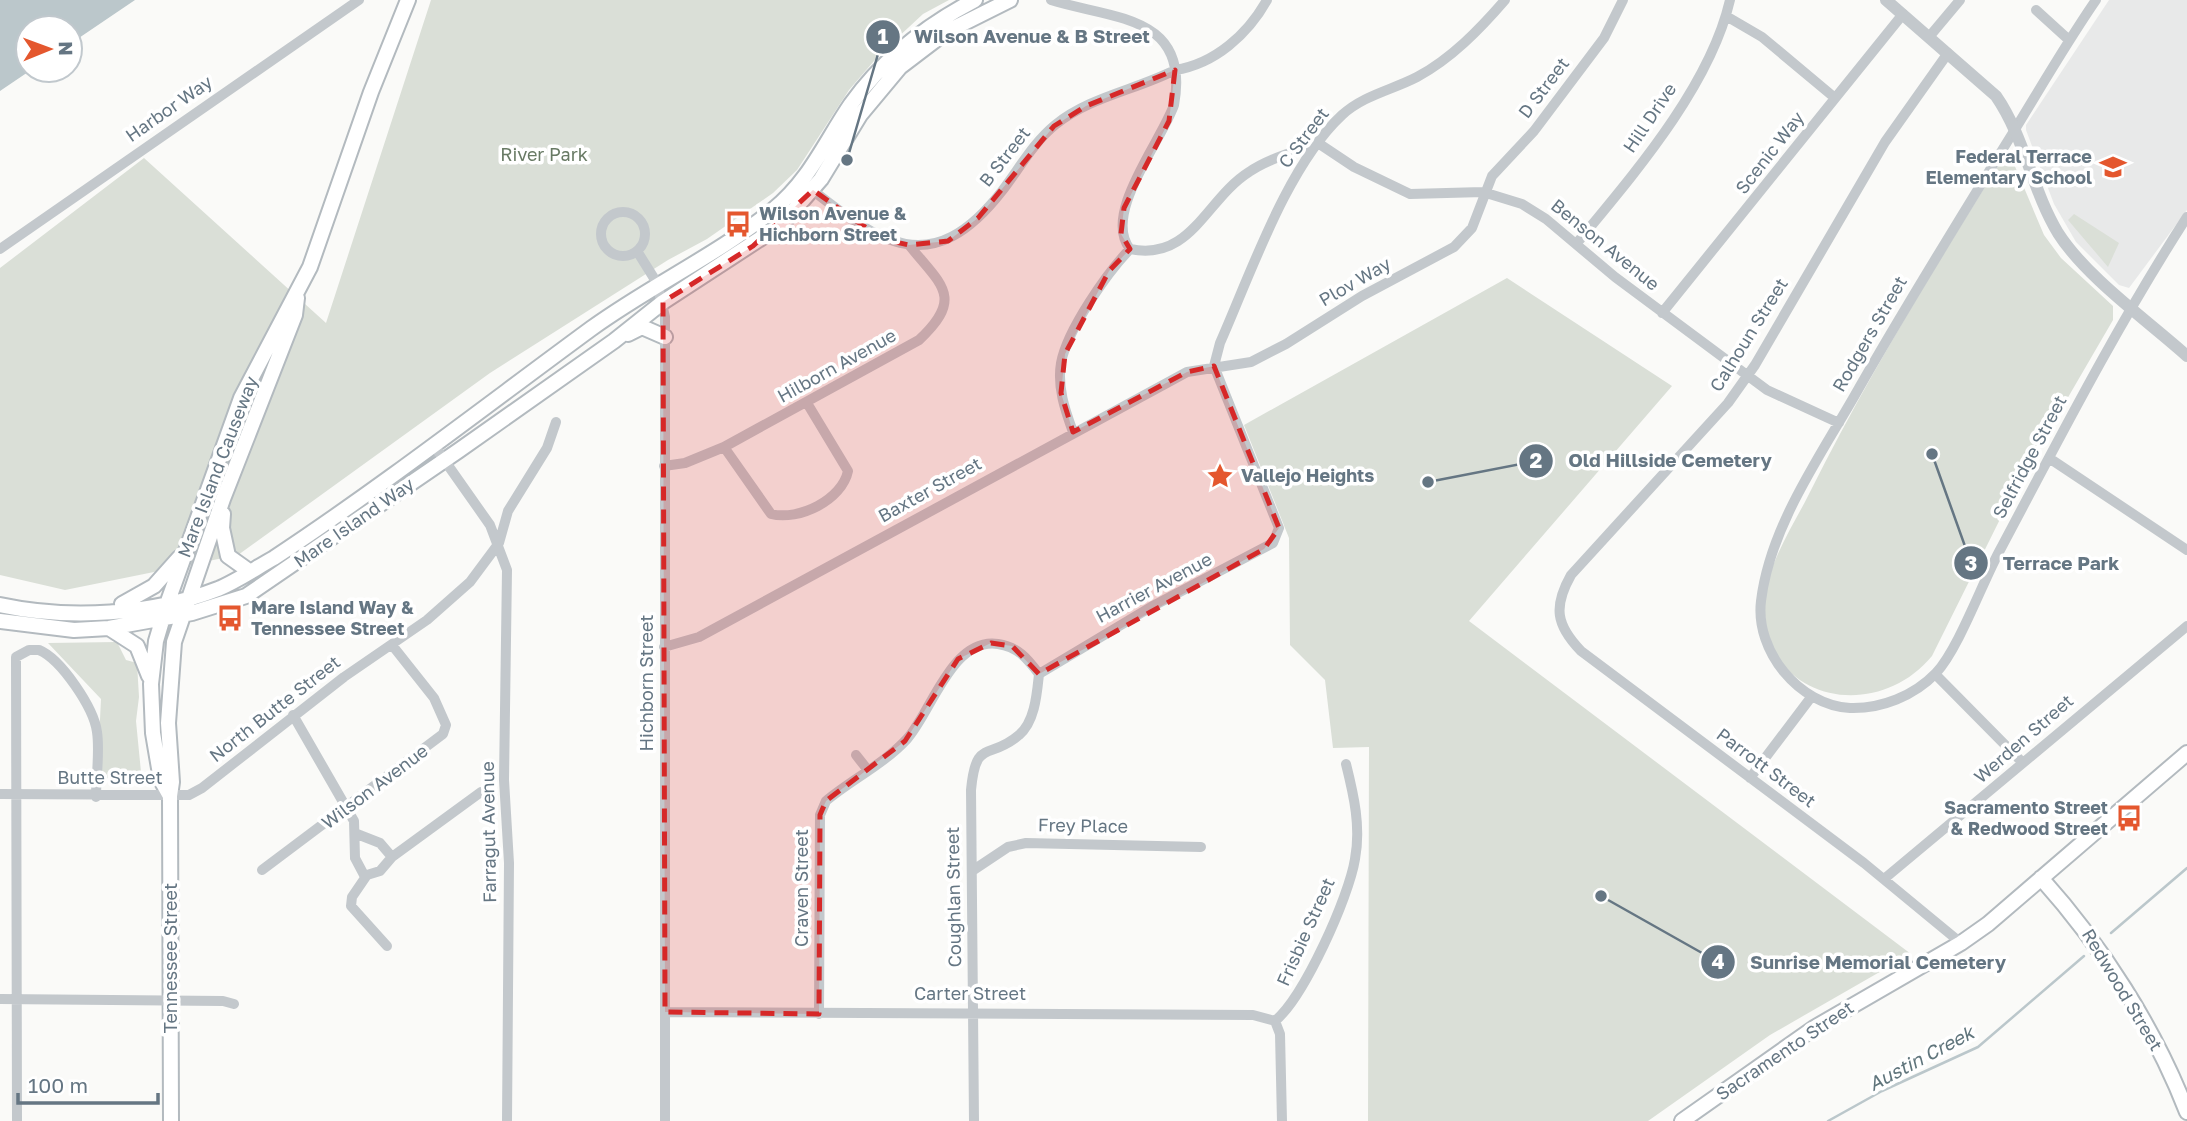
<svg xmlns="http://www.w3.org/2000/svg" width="2187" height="1121" viewBox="0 0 2187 1121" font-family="'Golos Text',sans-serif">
  <rect width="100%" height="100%" fill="#fafaf8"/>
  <path fill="#e8e9e9" d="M 2109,0 L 2187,0 L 2187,210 L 2129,288 L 2119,285 L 2076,242 L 2054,204 L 2026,130 L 2026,125 Z"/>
  <path fill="#dadfd7" d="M 431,0 L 949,0 L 923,14 L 880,54 L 849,90 L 797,170 L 773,193 L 707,239 L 668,260 L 490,373 L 238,555 L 65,590 L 0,575 L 0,268 L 144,158 L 326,323 Z
    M 2011,157 L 2044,235 L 2061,258 L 2113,306 L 2113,320 L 2017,485 L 1932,656 C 1874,726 1759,699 1765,601 C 1767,564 1793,526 1809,494 C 1867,378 1934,268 2003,158 Z
    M 2074,214 L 2119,243 L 2108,267 L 2068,220 Z
    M 1507,278 L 1672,386 L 1469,621 L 1911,954 L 1770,1035 L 1648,1121 L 1368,1121 L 1369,747 L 1333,748 L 1325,680 L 1290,645 L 1289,538 L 1244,425 Z
    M 117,642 L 126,660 L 137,663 L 139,697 L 136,721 L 141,772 L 134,780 L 97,781 L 101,699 L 48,643 Z"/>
  <path fill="#bbc7cb" d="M 0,0 L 135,0 L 70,44 L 70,28 L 28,28 L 28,70 L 31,70 L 0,91 Z"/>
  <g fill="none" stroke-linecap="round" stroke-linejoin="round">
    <path stroke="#bbc7cb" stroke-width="2.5" d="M 2111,933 L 2187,868
      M 1828,1121 L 1882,1091 L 1978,1047 L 2084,956"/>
    <g stroke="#b3babf" stroke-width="18">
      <path id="secondary" d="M 628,334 L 642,327 L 665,337
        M 223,514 L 222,528 L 228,556 L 249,571
        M 122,604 L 154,586 L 179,558
        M 0,605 C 70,620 151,615 218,589 C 237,581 256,568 274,558 C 383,486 487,405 592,328 C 650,286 717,255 773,210 C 810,180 825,142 851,104 C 884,58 925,26 975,0
        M 0,621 L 74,630 L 109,628 L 192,613 L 246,596 L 458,451 L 614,341 L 663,302 L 781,225 L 821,179 L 860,115 L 900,67 L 946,32 L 1010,0
        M 109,628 L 137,646 L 149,676
        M 170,796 L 161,780 L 153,733 L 151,684 L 156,641 L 167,604 L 241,398 L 310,267 L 371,92 L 408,0
        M 2041,878 C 2102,946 2154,1027 2187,1112
        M 171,1121 L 170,796 L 172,782 L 168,723 L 174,642 L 223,499 L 295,315 L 297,298
        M 1682,1121 L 1814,1028 L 1961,943 L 1988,924 L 2187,753"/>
    </g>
    <path stroke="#c3c8cc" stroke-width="10" d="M 1051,0 C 1111,19 1191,14 1174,105 C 1161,142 1102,214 1130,249 C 1191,262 1206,199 1249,172 C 1269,158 1295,152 1318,143
      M 2096,0 C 2067,42 2041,87 2014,131 C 1960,218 1906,305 1855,395 C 1819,458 1770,527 1761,601 C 1755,651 1799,705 1850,708 C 1881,709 1914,696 1936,673 C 1959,648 1982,583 2000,550 C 2060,437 2118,324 2187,217
      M 2036,10 L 2069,40
      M 1726,16 L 1762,37 L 1835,98
      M 1929,37 L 1960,0
      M 1948,53 L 1885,142 L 1755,365 L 1728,403 L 1571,575 C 1553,607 1556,625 1581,651 L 1864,863 L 1961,943
      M 1318,143 L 1354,167 L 1410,194 L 1483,192 L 1522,204 L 1546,219 L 1615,277 L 1767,390 L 1839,423
      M 806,185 C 880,244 932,281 1002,191 C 1019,169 1033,143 1055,125 C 1089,97 1136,90 1175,70 C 1215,64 1248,34 1267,0
      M601 234a22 22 0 1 1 44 0a22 22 0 1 1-44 0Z
      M 1577,243 C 1633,175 1710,87 1730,0
      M 0,249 L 359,0
      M 637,251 L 657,283 L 665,317 L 665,1121
      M 1662,313 L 1903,14
      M 1214,366 L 1220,343 C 1251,273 1287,166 1342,115 C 1364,95 1392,90 1417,77 C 1451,59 1480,29 1505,0
      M 1073,432 C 1065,410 1057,387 1061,363 C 1067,330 1107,273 1130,249
      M 433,444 L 490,525 L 507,570 L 504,780 L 509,863 L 507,1121
      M 724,447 L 771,514 C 799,521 842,500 848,471 L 807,403
      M 2049,458 L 2187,550
      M 664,466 L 685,463 L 724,447 L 919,340 C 965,297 941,285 909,245
      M 664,647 L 699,637 L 1187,372 L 1251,362 L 1286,344 L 1362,296 L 1454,247 L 1472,228 L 1492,176 L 1534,131 L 1604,38 L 1623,0
      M 1039,674 L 1151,607 L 1273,543 L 1279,528 L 1214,366
      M 1935,674 L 2022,762
      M 293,715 L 354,821 L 355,858 L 364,875 L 367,875
      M 856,755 L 867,769
      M 1750,778 L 1812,696
      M 0,794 L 189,795 L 202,788 L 344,677 L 427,620 L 470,582 L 499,543 L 508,511 L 547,448 L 556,422
      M 357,834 L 380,843 L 392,857
      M 262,870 L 443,734 L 446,725 L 434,698 L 392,645
      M 972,871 L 1008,847 L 1026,843 L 1201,847
      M 367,875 L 380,871 L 392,857 L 481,792
      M 367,875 L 352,897 L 351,906 L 387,946
      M 1884,879 L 2187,626
      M 0,999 L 223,1001 L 234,1004
      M 665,1012 L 1253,1015 L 1275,1021
      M 819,1014 L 820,815 L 826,801 C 851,780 884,764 907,739 C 932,711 952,637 998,644 C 1018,647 1027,658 1039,674 C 1037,693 1035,722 1019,735 C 989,761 976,737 971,790 L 974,1121
      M 1275,1021 C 1304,997 1349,897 1355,859 C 1361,827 1354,796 1346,764
      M 1275,1021 L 1280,1034 L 1282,1121
      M 17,1121 L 16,657 L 29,650 L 39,650 C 61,659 94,708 97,732 C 100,752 96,776 96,797"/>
    <path stroke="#c3c8cc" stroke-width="12" d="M 1886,0 L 1996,96 C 2025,138 2032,190 2058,233 C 2086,277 2148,321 2187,356"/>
    <use href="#secondary" stroke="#fff" stroke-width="14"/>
  </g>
  <path fill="#d62828" fill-opacity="0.2" stroke="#d62828" stroke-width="5" stroke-dasharray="14 9" stroke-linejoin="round" d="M 1175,70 L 1169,121 L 1124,208 L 1121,234 L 1130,249 L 1109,271 L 1065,354 L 1061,393 L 1073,432 L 1187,372 L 1214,366 L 1279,528 L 1264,549 L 1039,674 L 1012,646 L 991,643 L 958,659 L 905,741 L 826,801 L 820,815 L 819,1014 L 665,1012 L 663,302 L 753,246 L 813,190 L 882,239 L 909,245 L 948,241 L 978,218 L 1054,126 L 1086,106 Z"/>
  <defs>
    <g id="school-bare" transform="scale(2.1)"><path d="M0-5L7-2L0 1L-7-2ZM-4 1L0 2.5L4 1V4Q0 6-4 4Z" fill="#e4572e" stroke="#fff" stroke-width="2.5" paint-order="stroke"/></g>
    <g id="bus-bare" transform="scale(2.1)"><path d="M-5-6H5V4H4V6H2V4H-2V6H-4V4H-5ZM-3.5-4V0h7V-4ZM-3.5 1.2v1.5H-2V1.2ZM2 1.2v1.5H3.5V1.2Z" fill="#e4572e" stroke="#fff" stroke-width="2.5" paint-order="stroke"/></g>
    <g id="sight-bare" transform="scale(2.1)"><path d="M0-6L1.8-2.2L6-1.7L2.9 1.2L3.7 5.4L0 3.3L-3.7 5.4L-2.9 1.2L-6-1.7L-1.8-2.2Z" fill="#e4572e" stroke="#fff" stroke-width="2.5" paint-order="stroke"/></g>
  </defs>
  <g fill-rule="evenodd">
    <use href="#school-bare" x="2113" y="167"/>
    <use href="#bus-bare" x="738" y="224"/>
    <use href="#sight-bare" x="1220" y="476"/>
    <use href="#bus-bare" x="230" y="618"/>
    <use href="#bus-bare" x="2129" y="818"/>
  </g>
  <g text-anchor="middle" stroke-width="7" stroke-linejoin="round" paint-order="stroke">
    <g font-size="18" fill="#657683" stroke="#fff">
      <text transform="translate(1544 88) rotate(-53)" y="6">D Street</text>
      <text transform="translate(169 109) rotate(-35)" y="6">Harbor Way</text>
      <text transform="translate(1650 118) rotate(-56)" y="6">Hill Drive</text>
      <text transform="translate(1304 138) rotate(-53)" y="6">C Street</text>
      <text transform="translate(1770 153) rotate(-52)" y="6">Scenic Way</text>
      <text transform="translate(1005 157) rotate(-52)" y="6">B Street</text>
      <text transform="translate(1605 245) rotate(39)" y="6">Benson Avenue</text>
      <text transform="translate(1355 282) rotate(-30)" y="6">Plov Way</text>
      <text transform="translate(1870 334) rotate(-60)" y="6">Rodgers Street</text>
      <text transform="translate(1749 335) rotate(-58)" y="6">Calhoun Street</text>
      <text transform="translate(837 366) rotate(-29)" y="6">Hilborn Avenue</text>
      <text transform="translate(2030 457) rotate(-62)" y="6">Selfridge Street</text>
      <text transform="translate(218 467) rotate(-69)" y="6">Mare Island Causeway</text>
      <text transform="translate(930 490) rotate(-29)" y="6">Baxter Street</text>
      <text transform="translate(354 523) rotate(-35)" y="6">Mare Island Way</text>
      <text transform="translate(1154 588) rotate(-28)" y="6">Harrier Avenue</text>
      <text transform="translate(647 683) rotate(-90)" y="6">Hichborn Street</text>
      <text transform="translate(275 709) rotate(-38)" y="6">North Butte Street</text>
      <text transform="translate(2024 739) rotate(-41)" y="6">Werden Street</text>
      <text transform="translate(1766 768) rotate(37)" y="6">Parrott Street</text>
      <text x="110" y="784">Butte Street</text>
      <text transform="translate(375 787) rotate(-37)" y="6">Wilson Avenue</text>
      <text transform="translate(1083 826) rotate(1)" y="6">Frey Place</text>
      <text transform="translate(489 832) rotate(-91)" y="6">Farragut Avenue</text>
      <text transform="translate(802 888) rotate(-90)" y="6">Craven Street</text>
      <text transform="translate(954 897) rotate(-91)" y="6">Coughlan Street</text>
      <text transform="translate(1306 932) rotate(-66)" y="6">Frisbie Street</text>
      <text transform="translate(171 958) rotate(-90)" y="6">Tennessee Street</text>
      <text transform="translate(2122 990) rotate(59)" y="6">Redwood Street</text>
      <text x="970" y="1000">Carter Street</text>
      <text transform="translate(1785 1051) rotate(-34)" y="6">Sacramento Street</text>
    </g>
    <g font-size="18" fill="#687a64" stroke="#fff">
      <text x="544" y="161">River Park</text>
    </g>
    <g font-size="18" font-weight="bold" fill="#657683" stroke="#fff" text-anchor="start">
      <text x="2092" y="163" text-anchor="end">Federal Terrace<tspan x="2092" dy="21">Elementary School</tspan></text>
      <text x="759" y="220">Wilson Avenue &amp;<tspan x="759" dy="21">Hichborn Street</tspan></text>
      <text x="1241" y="482">Vallejo Heights</text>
      <text x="251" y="614">Mare Island Way &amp;<tspan x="251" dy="21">Tennessee Street</tspan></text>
      <text x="2108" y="814" text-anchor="end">Sacramento Street<tspan x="2108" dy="21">&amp; Redwood Street</tspan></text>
    </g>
    <g font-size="19" font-style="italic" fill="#60757c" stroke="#fff">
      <text transform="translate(1921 1058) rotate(-28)" y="7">Austin Creek</text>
    </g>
  </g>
  <path fill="none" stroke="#657683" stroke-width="2.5" d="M847 160L883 37M1428 482L1536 461M1932 454L1971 563M1601 896L1718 962"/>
  <g fill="#657683" stroke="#fff" stroke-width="2.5">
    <circle cx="847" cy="160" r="7"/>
    <circle cx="1428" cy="482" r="7"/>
    <circle cx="1932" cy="454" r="7"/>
    <circle cx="1601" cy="896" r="7"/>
    <circle cx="883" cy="37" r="18"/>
    <circle cx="1536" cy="461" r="18"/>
    <circle cx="1971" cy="563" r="18"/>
    <circle cx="1718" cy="962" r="18"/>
  </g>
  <g font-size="21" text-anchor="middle" font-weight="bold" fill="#fff">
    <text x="883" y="44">1</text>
    <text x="1536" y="468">2</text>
    <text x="1971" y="571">3</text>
    <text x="1718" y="969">4</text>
  </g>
  <g font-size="19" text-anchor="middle" font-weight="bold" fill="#657683" stroke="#fff" stroke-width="7" stroke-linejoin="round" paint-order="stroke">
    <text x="1032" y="43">Wilson Avenue &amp; B Street</text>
    <text x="1670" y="467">Old Hillside Cemetery</text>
    <text x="2061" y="570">Terrace Park</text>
    <text x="1878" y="969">Sunrise Memorial Cemetery</text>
  </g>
  <g transform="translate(49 49) rotate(89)"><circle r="33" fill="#ffffff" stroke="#c1c8cd" stroke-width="2"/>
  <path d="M0-5L12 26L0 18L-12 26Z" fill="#e4572e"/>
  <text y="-10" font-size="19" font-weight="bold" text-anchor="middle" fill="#657683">N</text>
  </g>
  <path d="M18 1093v10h140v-10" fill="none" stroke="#657683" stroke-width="3.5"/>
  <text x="28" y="1093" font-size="21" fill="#657683" stroke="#ffffff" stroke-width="5" paint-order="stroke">100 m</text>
</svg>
